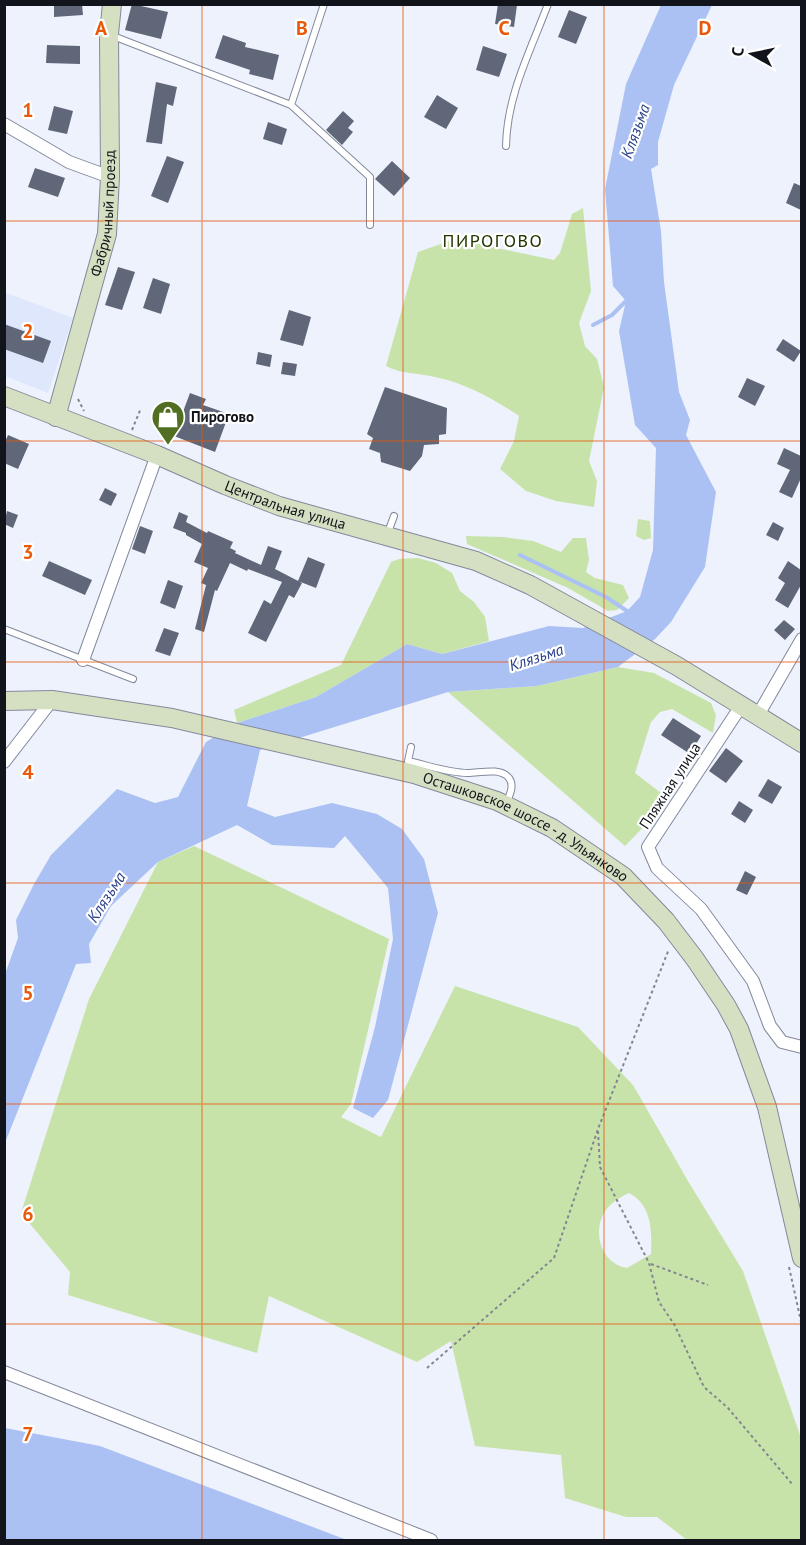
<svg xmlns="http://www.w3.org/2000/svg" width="806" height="1545" viewBox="0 0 806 1545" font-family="'PT Sans',sans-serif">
  <rect width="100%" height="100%" fill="#edf2fd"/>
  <path fill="#dee7fc" d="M 4,292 L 73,318 L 48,393 L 5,376 Z"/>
  <path fill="#c8e3a9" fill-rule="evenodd" d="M 583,208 L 591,291 L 579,323 L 585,346 L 597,359 L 604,387 L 589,461 L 597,481 L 594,507 L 556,501 L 526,491 L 500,469 L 514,441 L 519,416 C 494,399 465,383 435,377 C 419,373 400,374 386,366 L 418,252 L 455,239 L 554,260 L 560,253 L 572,214 Z
    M 638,519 L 650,521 L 651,538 L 644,540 L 636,536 Z
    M 466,536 L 503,537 L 533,541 L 561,552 L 573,538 L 586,538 L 589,560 L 586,572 L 595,578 L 623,585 L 629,598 L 617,610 L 608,611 L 568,588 L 467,544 Z
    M 418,558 L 436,563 L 452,573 L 460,591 L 474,602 L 485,617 L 489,641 L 442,654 L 407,644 L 316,697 L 237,723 L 234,710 L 341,665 L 391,562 L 399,559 Z
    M 618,667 L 654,673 L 711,703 L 716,715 L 713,733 L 672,709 L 660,712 L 651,722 L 635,773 L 670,800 L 625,846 L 448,692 L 537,686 Z
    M 194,846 L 389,939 L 351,1104 L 341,1117 L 381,1137 L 455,986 L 578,1027 L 633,1085 L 688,1181 L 743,1271 L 800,1435 L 801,1540 L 687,1540 L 657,1517 L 626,1517 L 565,1498 L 561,1455 L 475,1446 L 451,1341 L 417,1362 L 269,1296 L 257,1353 L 68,1295 L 70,1272 L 21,1213 L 89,999 L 158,862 ZM 629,1193 C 652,1205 652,1231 651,1254 L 627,1268 C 605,1265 593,1239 602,1217 C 607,1205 618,1198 629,1193 Z"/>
  <path fill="#acc1f3" d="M 661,5 L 712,5 L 674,85 L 658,142 L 658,165 L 651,169 L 661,231 L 664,282 L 679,392 L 690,420 L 686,435 L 716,492 L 705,567 L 671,622 L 655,639 L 618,667 L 537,686 L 448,692 L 260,750 L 247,806 L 275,817 L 332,803 L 377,814 L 402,829 L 424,859 L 438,913 L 388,1100 L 373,1118 L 353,1108 L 375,1027 L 393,939 L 388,888 L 345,836 L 334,848 L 272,845 L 237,825 L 158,862 L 111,906 L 89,944 L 91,963 L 76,964 L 5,1143 L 4,977 L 18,938 L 16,920 L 34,884 L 51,855 L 117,789 L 155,803 L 178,797 L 206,742 L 237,723 L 316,697 L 407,644 L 442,654 L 549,626 L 583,628 L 627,611 L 640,597 L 653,550 L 656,448 L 635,425 L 619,331 L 626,301 L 613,286 L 605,189 L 626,84 Z
    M 5,1428 L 100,1446 L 347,1540 L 5,1540 Z"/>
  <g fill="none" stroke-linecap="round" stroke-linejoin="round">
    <path stroke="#acc1f3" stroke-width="4" d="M 593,325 L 612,315 L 626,301
      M 520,555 L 606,597 L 627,611"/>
  </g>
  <path fill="#606778" d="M 54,4 L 82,4 L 83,15 L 54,17 Z
    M 132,4 L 168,12 L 161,39 L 125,30 Z
    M 498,4 L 517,5 L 514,27 L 495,24 Z
    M 569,10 L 587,17 L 576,44 L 558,37 Z
    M 223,35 L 246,43 L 245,47 L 279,55 L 273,80 L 249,74 L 250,70 L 215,58 Z
    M 47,45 L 80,46 L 80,64 L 46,63 Z
    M 483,46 L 507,54 L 499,77 L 476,70 Z
    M 156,82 L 177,87 L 173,106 L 167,104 L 162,144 L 146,142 Z
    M 437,95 L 458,108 L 446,129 L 424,117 Z
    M 54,106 L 73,111 L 67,134 L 48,130 Z
    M 343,111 L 354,121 L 348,128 L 353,132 L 342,145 L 326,130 Z
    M 268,122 L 287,129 L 282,145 L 263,139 Z
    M 167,156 L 184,162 L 168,203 L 151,196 Z
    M 392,161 L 410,178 L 394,196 L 375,179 Z
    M 35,168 L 65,178 L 58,197 L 28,187 Z
    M 794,183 L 801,186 L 801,210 L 786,203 Z
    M 118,267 L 135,272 L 122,310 L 105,305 Z
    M 153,278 L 170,284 L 161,314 L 143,308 Z
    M 289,310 L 311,317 L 303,346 L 280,340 Z
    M 4,324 L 51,341 L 43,363 L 4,349 Z
    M 783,339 L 801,351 L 794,362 L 776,350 Z
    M 258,352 L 272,355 L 270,367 L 256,364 Z
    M 283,362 L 297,364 L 295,376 L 281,374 Z
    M 747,378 L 765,386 L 755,406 L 738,397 Z
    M 385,387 L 447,408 L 446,434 L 439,435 L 439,444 L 424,445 L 422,456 L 410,471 L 381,462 L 380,453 L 369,449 L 373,438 L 367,434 Z
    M 190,393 L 206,399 L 203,405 L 229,414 L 215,452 L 174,436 Z
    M 8,435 L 29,444 L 18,469 L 4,463 L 4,444 Z
    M 784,448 L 801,456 L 801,478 L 792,498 L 779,492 L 790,470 L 777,464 Z
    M 105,488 L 117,494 L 111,506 L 99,500 Z
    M 7,511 L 18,515 L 13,528 L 4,524 Z
    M 179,512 L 188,516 L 186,522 L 207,533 L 208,531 L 233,542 L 230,548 L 236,551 L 235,553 L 261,565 L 268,546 L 282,551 L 275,569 L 302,583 L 294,598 L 289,595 L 266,642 L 248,633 L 264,600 L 271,604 L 282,582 L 248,569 L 247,571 L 230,563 L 217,591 L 215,590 L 204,632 L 195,629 L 206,585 L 201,583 L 208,568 L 194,562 L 202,544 L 186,535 L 186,533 L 173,528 Z
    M 773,522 L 784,528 L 778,541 L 766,535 Z
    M 140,526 L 153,531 L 145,554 L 132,549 Z
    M 308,557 L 325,564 L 316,588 L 298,581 Z
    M 49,561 L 92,580 L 85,595 L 42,576 Z
    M 788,561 L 801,570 L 801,585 L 788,608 L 775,600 L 785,583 L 778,578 Z
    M 168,580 L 183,586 L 175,609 L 160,603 Z
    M 784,620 L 795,629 L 785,640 L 774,630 Z
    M 164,628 L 179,633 L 170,656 L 155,651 Z
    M 673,718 L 701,736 L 690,754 L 661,735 Z
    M 726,748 L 743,761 L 726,783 L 709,771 Z
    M 768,779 L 782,787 L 772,804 L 758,796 Z
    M 739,801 L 753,810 L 745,823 L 731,814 Z
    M 745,871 L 756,877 L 747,895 L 736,890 Z"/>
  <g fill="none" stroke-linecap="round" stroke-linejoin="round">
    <g stroke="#82899b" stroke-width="8">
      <path id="lane" d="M 113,36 L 291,105 L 370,177 L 370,225
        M 291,105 L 324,4
        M 506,146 C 507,95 530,52 548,4
        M 387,535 L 394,516
        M 4,629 L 133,679
        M 411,747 L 408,761 C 427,765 448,773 468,773 C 480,773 500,767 509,778 C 515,786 509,796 506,804"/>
    </g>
    <g stroke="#82899b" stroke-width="14">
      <path id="street" d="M 4,124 L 69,162 L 110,177
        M 83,660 L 157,455
        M 741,706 L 648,847 L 657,868 L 701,909 L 753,981 L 770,1026 L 782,1042 L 802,1047
        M 758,715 L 802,639
        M 4,762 L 52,700
        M 4,1372 L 431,1540"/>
    </g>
    <g stroke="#82899b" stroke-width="20">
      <g id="secondary">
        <path id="s1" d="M 4,396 L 157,455 L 225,485 L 279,506 L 476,561 L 530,585 L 677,666 L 802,743"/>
        <path id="s2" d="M 56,417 L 107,234 L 110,177 L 109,34 L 112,4"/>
        <path id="s3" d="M 4,701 L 52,700 L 172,718 L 414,774 L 497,801 L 552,828 L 623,876 L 666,921 L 695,959 L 726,1005 L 739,1029 L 767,1107 L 802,1258"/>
      </g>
    </g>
    <path stroke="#83868f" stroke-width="2" stroke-dasharray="3 3" stroke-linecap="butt" d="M 78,399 L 84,411
      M 132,430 L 141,408
      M 598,1131 L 600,1167 L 649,1263 L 659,1302 L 674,1324 L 704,1387 L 728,1408 L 793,1485
      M 651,1264 L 708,1285
      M 789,1267 L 802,1326
      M 427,1368 L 554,1258 L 598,1129 L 669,949"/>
    <use href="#lane" stroke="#fff" stroke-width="6"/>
    <use href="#street" stroke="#fff" stroke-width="12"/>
    <use href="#secondary" stroke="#d5e0c2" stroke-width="18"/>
  </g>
  <path fill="none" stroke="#e8590c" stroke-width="1.5" stroke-opacity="0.55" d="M 202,4 L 202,1540M 403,4 L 403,1540M 604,4 L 604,1540M 4,221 L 802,221M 4,441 L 802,441M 4,662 L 802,662M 4,883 L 802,883M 4,1104 L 802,1104M 4,1324 L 802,1324"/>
  <defs>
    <g id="shop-pin" transform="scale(1.725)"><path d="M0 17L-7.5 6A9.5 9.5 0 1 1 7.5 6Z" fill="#516f23" stroke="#fff"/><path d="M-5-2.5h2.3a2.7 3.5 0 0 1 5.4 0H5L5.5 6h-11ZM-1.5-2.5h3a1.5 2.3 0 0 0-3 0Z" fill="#fff"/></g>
  </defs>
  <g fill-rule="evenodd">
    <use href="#shop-pin" x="168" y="417"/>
  </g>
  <g text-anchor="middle" stroke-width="4.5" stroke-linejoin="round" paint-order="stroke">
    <g font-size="15" fill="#12141b" stroke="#fff">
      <text dy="5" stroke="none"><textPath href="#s2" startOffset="210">Фабричный проезд</textPath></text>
      <text dy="5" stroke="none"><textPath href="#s1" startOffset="302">Центральная улица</textPath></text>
      <text transform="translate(670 786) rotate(-57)" y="5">Пляжная улица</text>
      <text dy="5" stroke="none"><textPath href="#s3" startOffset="542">Осташковское шоссе - д. Ульянково</textPath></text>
    </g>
    <g font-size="15" font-weight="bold" fill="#12141b" stroke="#fff" text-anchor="start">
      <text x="191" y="422">Пирогово</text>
    </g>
    <g font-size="16" font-style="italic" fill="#294188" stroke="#fff">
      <text transform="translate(635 131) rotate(-70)" y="6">Клязьма</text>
      <text transform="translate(536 657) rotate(-18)" y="6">Клязьма</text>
      <text transform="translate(106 897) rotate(-57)" y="6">Клязьма</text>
    </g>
    <g font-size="18" letter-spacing="1.5" fill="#223500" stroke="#fff">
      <text x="493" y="247">ПИРОГОВО</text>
    </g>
  </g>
  <g font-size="20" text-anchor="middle" font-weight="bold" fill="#e8590c" stroke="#fff" stroke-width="4.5" stroke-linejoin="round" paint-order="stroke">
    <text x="101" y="35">A</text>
    <text x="302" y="35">B</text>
    <text x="504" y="35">C</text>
    <text x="705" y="35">D</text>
    <text x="28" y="117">1</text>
    <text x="28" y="338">2</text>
    <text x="28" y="559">3</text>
    <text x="28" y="779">4</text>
    <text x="28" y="1000">5</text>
    <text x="28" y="1221">6</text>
    <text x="28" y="1441">7</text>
  </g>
  <rect width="806" height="1545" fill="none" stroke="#12141b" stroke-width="12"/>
  <g transform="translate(752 54) rotate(279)" stroke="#ffffff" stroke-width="4.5" paint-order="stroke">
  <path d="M0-4.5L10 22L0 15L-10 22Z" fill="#12141b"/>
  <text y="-9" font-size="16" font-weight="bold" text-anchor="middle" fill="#12141b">С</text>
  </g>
</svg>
